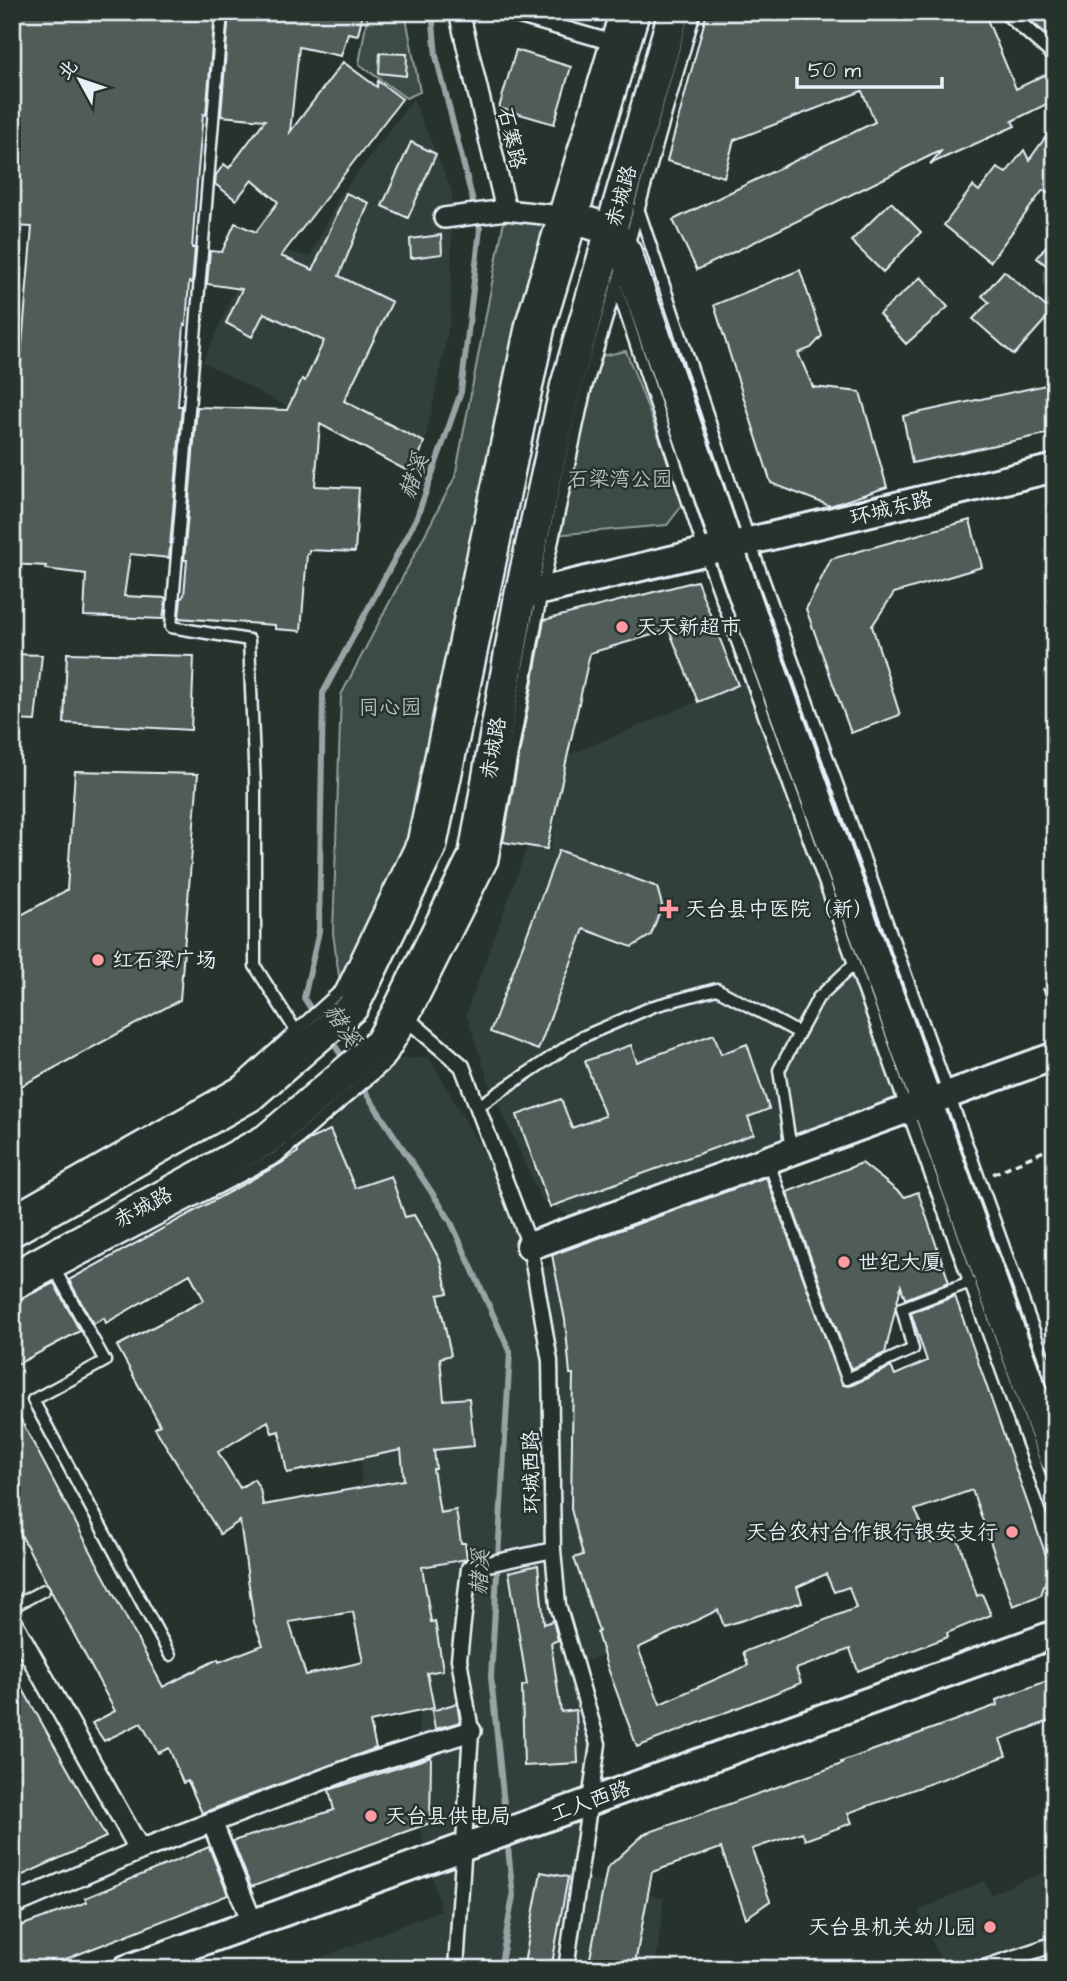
<svg xmlns="http://www.w3.org/2000/svg" width="1067" height="1981" viewBox="0 0 1067 1981" font-family="'Architects Daughter','LXGW WenKai TC',sans-serif">
  <rect width="100%" height="100%" fill="#26332d"/>
  <filter id="ink" filterUnits="userSpaceOnUse"><feTurbulence type="fractalNoise" baseFrequency=".0143" numOctaves="2"/><feDisplacementMap in="SourceGraphic" scale="14" xChannelSelector="R" yChannelSelector="G"/><feConvolveMatrix kernelMatrix="1 2 1 2 8 2 1 2 1" color-interpolation-filters="sRGB"/></filter>
  <g filter="url(#ink)">
    <path fill="#333f3a" d="M 413,99 L 452,191 L 451,316 L 426,437 L 413,474 L 203,362 L 256,243 L 310,257 L 338,199 Z
      M 752,679 L 853,965 L 791,1150 L 582,1223 L 541,1199 L 489,1083 L 466,1014 L 528,845 L 550,852 L 566,756 Z
      M 429,1057 L 514,1206 L 541,1270 L 570,1255 L 623,1525 L 657,1641 L 577,1663 L 594,1759 L 576,1876 L 664,1899 L 655,1969 L 292,1969 L 441,1910 L 420,1829 L 419,1716 L 399,1626 L 363,1560 L 361,1450 L 307,1146 L 399,1059 Z
      M 1050,1870 L 1055,1886 L 1055,1944 L 981,1969 L 945,1969 L 918,1911 L 984,1881 L 991,1894 Z"/>
    <path fill="#3e4b47" stroke="#939ea0" stroke-width="2" d="M 368,12 L 405,12 L 420,92 L 406,98 L 359,64 Z
      M 506,210 L 553,216 L 413,840 L 341,990 L 333,933 L 341,695 L 455,477 Z
      M 626,351 L 684,503 L 667,525 L 554,535 L 601,356 Z
      M 853,965 L 907,1108 L 791,1150 L 779,1070 L 818,998 Z"/>
    <g fill="none" stroke-linecap="round" stroke-linejoin="round">
      <path stroke="#98a3a5" stroke-width="6" d="M 316,1017 L 304,998 L 319,931 L 323,693 L 417,517 L 461,392 L 480,229 L 436,56 L 432,12
        M 330,1038 L 345,1061
        M 360,1084 L 450,1220 L 510,1352 L 491,1677 L 506,1824
        M 500,1969 L 513,1896 L 507,1838"/>
    </g>
    <path fill="#505c59" stroke="#e8f1f8" stroke-width="2" fill-rule="evenodd" d="M 12,12 L 215,12 L 206,115 L 203,114 L 198,170 L 192,248 L 195,248 L 192,283 L 189,282 L 186,325 L 184,324 L 178,406 L 182,406 L 169,558 L 130,554 L 124,596 L 166,598 L 163,619 L 84,616 L 86,574 L 45,569 L 46,566 L 12,564 L 12,462 L 32,227 L 12,226 Z
      M 229,12 L 334,12 L 362,17 L 358,35 L 348,33 L 341,56 L 299,47 L 290,132 L 343,62 L 377,87 L 378,81 L 402,99 L 281,256 L 313,270 L 346,193 L 369,203 L 339,276 L 392,302 L 344,401 L 424,442 L 413,474 L 320,424 L 315,486 L 359,488 L 355,552 L 309,550 L 309,554 L 307,554 L 301,631 L 275,629 L 275,625 L 179,618 L 181,599 L 184,595 L 187,560 L 184,560 L 197,407 L 287,410 L 302,379 L 305,381 L 324,341 L 264,313 L 252,337 L 226,323 L 242,289 L 207,284 L 210,251 L 222,252 L 235,223 L 256,232 L 278,202 L 252,180 L 236,200 L 215,184 L 216,175 L 224,164 L 229,168 L 265,120 L 221,116 Z
      M 707,12 L 984,12 L 1016,89 L 1055,70 L 1055,100 L 1012,121 L 1015,126 L 930,164 L 942,150 L 697,270 L 673,220 L 875,122 L 862,91 L 734,140 L 724,177 L 667,161 Z
      M 1021,12 L 1055,12 L 1055,42 Z
      M 516,50 L 571,67 L 554,124 L 499,108 Z
      M 380,53 L 407,54 L 406,76 L 379,73 Z
      M 1055,124 L 1055,198 L 1043,190 L 990,262 L 944,225 L 973,186 L 979,191 L 997,168 L 1006,173 L 1024,150 L 1029,160 Z
      M 411,142 L 436,154 L 408,218 L 382,206 Z
      M 891,202 L 921,232 L 883,272 L 851,241 Z
      M 1055,234 L 1055,272 L 1037,258 Z
      M 441,235 L 442,254 L 411,258 L 410,239 Z
      M 800,270 L 822,336 L 811,348 L 798,353 L 813,387 L 860,392 L 887,487 L 830,506 L 771,483 L 714,305 Z
      M 1004,271 L 1052,312 L 1014,355 L 973,319 L 989,302 L 982,296 Z
      M 921,277 L 948,307 L 906,344 L 879,314 Z
      M 1055,383 L 1055,432 L 912,463 L 903,416 Z
      M 970,520 L 982,567 L 894,593 L 872,626 L 900,715 L 851,733 L 806,609 L 831,559 Z
      M 697,581 L 738,685 L 698,702 L 669,630 L 590,653 L 547,849 L 503,842 L 544,620 Z
      M 67,653 L 194,656 L 191,730 L 64,723 Z
      M 12,654 L 42,655 L 35,721 L 12,720 Z
      M 75,771 L 198,774 L 180,1000 L 12,1091 L 12,920 L 67,890 Z
      M 559,850 L 657,887 L 662,905 L 651,935 L 632,947 L 584,929 L 538,1050 L 490,1032 Z
      M 714,1034 L 721,1054 L 747,1044 L 769,1109 L 748,1117 L 754,1134 L 550,1207 L 517,1115 L 561,1099 L 572,1128 L 605,1116 L 585,1061 L 631,1045 L 637,1062 Z
      M 330,1130 L 355,1188 L 391,1176 L 405,1217 L 414,1215 L 440,1260 L 448,1293 L 438,1295 L 451,1355 L 440,1358 L 444,1400 L 469,1398 L 474,1446 L 434,1450 L 436,1469 L 433,1469 L 440,1513 L 456,1510 L 461,1543 L 465,1543 L 467,1559 L 422,1567 L 431,1622 L 435,1621 L 443,1670 L 427,1673 L 434,1708 L 370,1722 L 376,1748 L 202,1813 L 188,1781 L 183,1783 L 169,1748 L 158,1753 L 141,1723 L 104,1741 L 92,1723 L 115,1711 L 12,1518 L 12,1403 L 163,1687 L 218,1659 L 219,1662 L 263,1645 L 254,1622 L 240,1521 L 220,1534 L 155,1428 L 160,1425 L 117,1346 L 204,1300 L 190,1274 L 106,1323 L 104,1318 L 93,1324 L 69,1280 L 280,1164 L 298,1152 L 297,1150 L 308,1140 ZM 268,1421 L 272,1433 L 279,1431 L 287,1473 L 401,1450 L 404,1480 L 263,1505 L 260,1489 L 254,1479 L 240,1488 L 218,1452 ZM 353,1612 L 363,1662 L 306,1675 L 289,1622 Z
      M 862,1163 L 905,1197 L 918,1192 L 949,1282 L 905,1299 L 901,1286 L 885,1353 L 851,1369 L 787,1192 Z
      M 766,1177 L 843,1385 L 850,1386 L 891,1367 L 895,1375 L 927,1361 L 911,1313 L 955,1296 L 1050,1567 L 1041,1595 L 1013,1606 L 972,1490 L 915,1510 L 931,1543 L 956,1533 L 977,1596 L 982,1594 L 991,1615 L 947,1633 L 948,1637 L 858,1671 L 850,1649 L 796,1669 L 801,1683 L 637,1747 L 606,1663 L 597,1633 L 599,1631 L 574,1558 L 583,1555 L 571,1509 L 573,1374 L 570,1374 L 565,1320 L 552,1255 ZM 826,1574 L 834,1592 L 849,1587 L 856,1608 L 743,1652 L 748,1665 L 660,1704 L 638,1648 L 718,1610 L 724,1626 L 802,1602 L 797,1587 Z
      M 54,1283 L 80,1331 L 12,1367 L 12,1303 Z
      M 538,1565 L 544,1624 L 553,1621 L 558,1640 L 551,1643 L 561,1712 L 576,1710 L 578,1763 L 524,1766 L 522,1686 L 527,1685 L 509,1572 Z
      M 12,1670 L 106,1837 L 12,1880 Z
      M 1055,1678 L 1055,1719 L 1000,1739 L 1006,1756 L 848,1813 L 852,1823 L 805,1840 L 802,1832 L 752,1849 L 770,1901 L 746,1918 L 721,1848 L 652,1872 L 634,1969 L 588,1969 L 607,1868 L 644,1834 L 842,1764 L 841,1762 L 997,1705 L 996,1700 Z
      M 457,1703 L 460,1722 L 435,1729 L 432,1711 Z
      M 431,1757 L 430,1823 L 251,1887 L 233,1841 L 334,1810 L 329,1790 Z
      M 209,1847 L 228,1895 L 41,1969 L 12,1969 L 12,1929 L 87,1902 L 85,1898 Z
      M 541,1872 L 568,1877 L 551,1969 L 523,1969 Z"/>
    <g fill="none" stroke-linecap="round" stroke-linejoin="round">
      <g stroke="#e8f1f8" stroke-width="15">
        <path id="service" d="M 222,12 L 171,627 L 249,640 L 255,787 L 255,966 L 296,1031
          M 638,208 L 750,542 L 1055,1389
          M 628,246 L 695,12
          M 616,285 L 705,553 L 1055,1518
          M 477,1107 L 580,1038 L 654,1006 L 717,989 L 799,1033
          M 791,1150 L 779,1070 L 818,998 L 853,965
          M 769,1163 L 847,1379 L 913,1349 L 902,1308 L 970,1282
          M 12,1210 L 240,1081 L 341,990 L 413,840 L 522,320 L 615,12
          M 54,1268 L 105,1361 L 33,1400 L 170,1655
          M 12,1296 L 277,1157 L 388,1062 L 411,1023 L 492,862 L 542,591 L 585,391 L 622,267
          M 12,1607 L 44,1590"/>
      </g>
      <g stroke="#e8f1f8" stroke-width="19">
        <path id="pedestrian" d="M 506,12 L 607,41
          M 1006,12 L 1055,55
          M 398,1011 L 462,1066 L 530,1246 L 550,1361 L 553,1550 L 558,1605 L 598,1744 L 566,1969
          M 456,1969 L 471,1731 L 459,1659 L 469,1568 L 553,1550
          M 981,1969 L 1055,1944"/>
      </g>
      <g stroke="#e8f1f8" stroke-width="24">
        <path id="minor" d="M 459,12 L 506,210 L 570,217
          M 444,218 L 506,210
          M 12,1622 L 140,1850
          M 212,1822 L 252,1922
          M 12,1905 L 140,1850 L 348,1770 L 471,1731"/>
      </g>
      <g stroke="#e8f1f8" stroke-width="32">
        <path id="secondary" d="M 520,596 L 1055,468
          M 530,1246 L 1055,1056
          M 126,1969 L 1055,1634"/>
      </g>
      <g stroke="#e8f1f8" stroke-width="35">
        <path id="primary" d="M 570,217 L 611,230 L 626,253 L 771,672 L 1055,1458
          M 12,1231 L 250,1096 L 353,1007 L 431,846 L 540,324 L 634,12
          M 12,1278 L 266,1140 L 380,1043 L 398,1011 L 474,856 L 520,596 L 566,386 L 674,12"/>
      </g>
      <path stroke="#e8f1f8" stroke-width="3.5" stroke-dasharray="7 5" stroke-linecap="butt" d="M 1055,984 L 1044,989 L 1055,1014
        M 993,1174 L 1055,1146"/>
      <use href="#service" stroke="#26332d" stroke-width="10"/>
      <use href="#pedestrian" stroke="#26332d" stroke-width="14"/>
      <use href="#minor" stroke="#26332d" stroke-width="19"/>
      <use href="#secondary" stroke="#26332d" stroke-width="26"/>
      <use href="#primary" stroke="#26332d" stroke-width="30"/>
    </g>
  </g>
  <g fill="#ff9aa2" stroke="#26332d" stroke-width="2.5">
    <circle cx="622" cy="627" r="7"/>
    <path d="M665.5 898.5h7v7h7v7h-7v7h-7v-7h-7v-7h7z"/>
    <circle cx="98" cy="960" r="7"/>
    <circle cx="844" cy="1262" r="7"/>
    <circle cx="1012" cy="1532" r="7"/>
    <circle cx="371" cy="1816" r="7"/>
    <circle cx="990" cy="1927" r="7"/>
  </g>
  <g text-anchor="middle" stroke-width="5" stroke-linejoin="round" paint-order="stroke">
    <g font-size="21" fill="#e8f1f8" stroke="#26332d">
      <text transform="translate(512 138) rotate(77)" y="7">石寨路</text>
      <text transform="translate(621 196) rotate(-74)" y="7">赤城路</text>
      <text transform="translate(891 508) rotate(-14)" y="7">环城东路</text>
      <text transform="translate(493 748) rotate(-80)" y="7">赤城路</text>
      <text transform="translate(143 1207) rotate(-28)" y="7">赤城路</text>
      <text transform="translate(531 1472) rotate(-91)" y="7">环城西路</text>
      <text transform="translate(590 1801) rotate(-20)" y="7">工人西路</text>
    </g>
    <g font-size="21" fill="#b5bfc3" stroke="#26332d">
      <text x="620" y="486">石梁湾公园</text>
      <text x="390" y="714">同心园</text>
    </g>
    <g font-size="21" fill="#e8f1f8" stroke="#26332d" text-anchor="start">
      <text x="636" y="634">天天新超市</text>
      <text x="685" y="916">天台县中医院（新）</text>
      <text x="112" y="967">红石梁广场</text>
      <text x="858" y="1269">世纪大厦</text>
      <text x="998" y="1539" text-anchor="end">天台农村合作银行银安支行</text>
      <text x="385" y="1823">天台县供电局</text>
      <text x="976" y="1934" text-anchor="end">天台县机关幼儿园</text>
    </g>
    <g font-size="23" font-style="italic" fill="#b3bdc0" stroke="#26332d">
      <text transform="translate(413 476) rotate(-70)" y="8">赭溪</text>
      <text transform="translate(343 1025) rotate(57)" y="8">赭溪</text>
      <text transform="translate(479 1572) rotate(-87)" y="8">赭溪</text>
    </g>
  </g>
  <rect width="1067" height="1981" fill="none" stroke="#26332d" stroke-width="42"/>
  <rect x="21" y="21" width="1025" height="1939" fill="none" stroke="#e8f1f8" stroke-width="2.5" filter="url(#ink)"/>
  <g transform="translate(80 80) rotate(310)" stroke="#26332d" stroke-width="5" paint-order="stroke">
  <path d="M0-5L12 26L0 18L-12 26Z" fill="#e8f1f8"/>
  <text y="-10" font-size="19" font-weight="bold" text-anchor="middle" fill="#e8f1f8">北</text>
  </g>
  <path d="M797 77v10h145v-10" fill="none" stroke="#e8f1f8" stroke-width="3.5"/>
  <text x="808" y="77" font-size="21" fill="#e8f1f8" stroke="#26332d" stroke-width="5" paint-order="stroke">50 m</text>
</svg>
